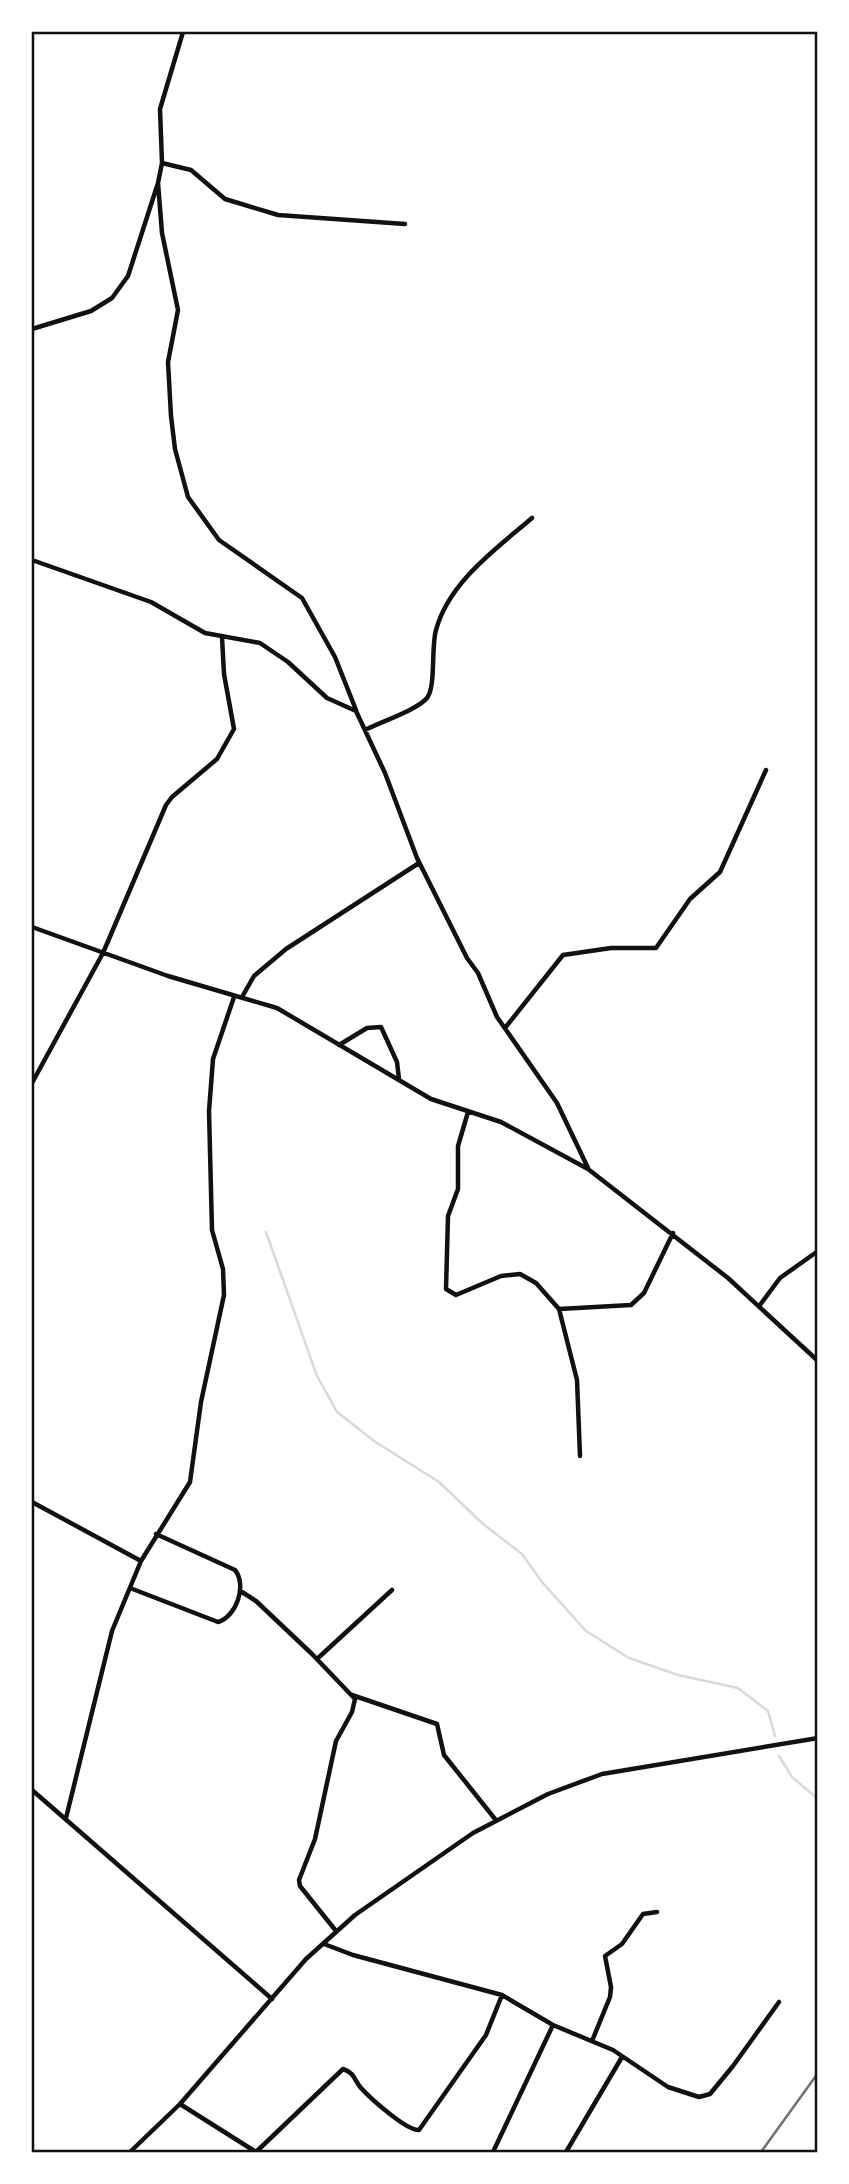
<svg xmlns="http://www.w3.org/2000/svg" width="849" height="2184" viewBox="0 0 849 2184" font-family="Mulish,sans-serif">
  <rect width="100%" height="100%" fill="#fff"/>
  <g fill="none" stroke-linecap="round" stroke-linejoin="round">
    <path stroke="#d9d9d9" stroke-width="2.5" d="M 266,1232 L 317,1376 L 337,1412 L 374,1441 L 439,1482 L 483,1524 L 522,1554 L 542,1582 L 586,1631 L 629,1658 L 678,1675 L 738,1688 L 768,1711 L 775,1736
      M 779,1756 L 792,1777 L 818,1799"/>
    <path stroke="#111" stroke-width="4.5" d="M 162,163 L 191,170 L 225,199 L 278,215 L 405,224
      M 158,183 L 162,233 L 178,310 L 168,362 L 171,416 L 175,449 L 188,497 L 219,540 L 302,598 L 335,657 L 356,710
      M 32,329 L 91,311 L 112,298 L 128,276 L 158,183 L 162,163 L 160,109 L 183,32
      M 32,560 L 151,602 L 205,633 L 260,643 L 288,662 L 327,698 L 356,711 L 385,773 L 417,858 L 467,958 L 478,973 L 497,1017 L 557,1103 L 588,1168
      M 365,730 C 380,722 417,710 427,698 C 436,687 431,647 436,630 C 449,582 496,549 532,518
      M 32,927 L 168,976 L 277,1008 L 431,1099 L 501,1122 L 588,1169 L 728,1278 L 818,1361
      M 242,997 L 254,976 L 286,949 L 419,863
      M 505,1028 L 563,955 L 611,948 L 656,948 L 690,899 L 720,872 L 766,770
      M 339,1045 L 367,1028 L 381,1027 L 397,1062 L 399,1079
      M 32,1083 L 103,953 L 166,805 L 172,797 L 217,759 L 234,729 L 224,674 L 222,637
      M 468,1112 L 458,1146 L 458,1189 L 448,1216 L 446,1289 L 456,1295 L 501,1276 L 520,1274 L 536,1283 L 559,1309 L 577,1380 L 580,1456
      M 760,1305 L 780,1278 L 818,1251
      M 559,1309 L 631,1305 L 644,1293 L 673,1233
      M 32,1502 L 141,1561
      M 130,1588 L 218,1622 C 237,1616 247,1585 235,1570 L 156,1534
      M 242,1592 L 256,1601 L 312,1654 L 355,1699 L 352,1712 L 336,1741 L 315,1839 L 299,1880 L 300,1886 L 336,1931
      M 317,1659 L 392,1590
      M 352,1695 L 437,1724 L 444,1755 L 495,1819
      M 32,1790 L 272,1999
      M 66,1818 L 112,1631 L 141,1561 L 190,1482 L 201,1402 L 224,1295 L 223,1269 L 212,1230 L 209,1111 L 213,1059 L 234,997
      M 324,1944 L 353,1955 L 502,1995 L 553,2025 L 613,2050 L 668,2087 L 699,2097 L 710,2094 L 733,2066 L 779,2002
      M 592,2041 L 610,1997 L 611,1987 L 605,1956 L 622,1944 L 643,1914 L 657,1912
      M 180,2104 L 256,2152
      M 130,2152 L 180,2104 L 306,1959 L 355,1915 L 473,1833 L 548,1794 L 602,1774 L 818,1738
      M 256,2152 L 343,2069 C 355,2073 354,2080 361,2088 C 371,2099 407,2131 419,2130 L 486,2035 L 502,1995
      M 493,2152 L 553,2025
      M 566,2152 L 622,2057"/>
    <path stroke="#707070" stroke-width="2.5" d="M 761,2152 L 818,2073"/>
  </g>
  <rect width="849" height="2184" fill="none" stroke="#ffffff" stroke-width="66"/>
  <rect x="33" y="33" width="783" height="2118" fill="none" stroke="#111" stroke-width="2.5"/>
</svg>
